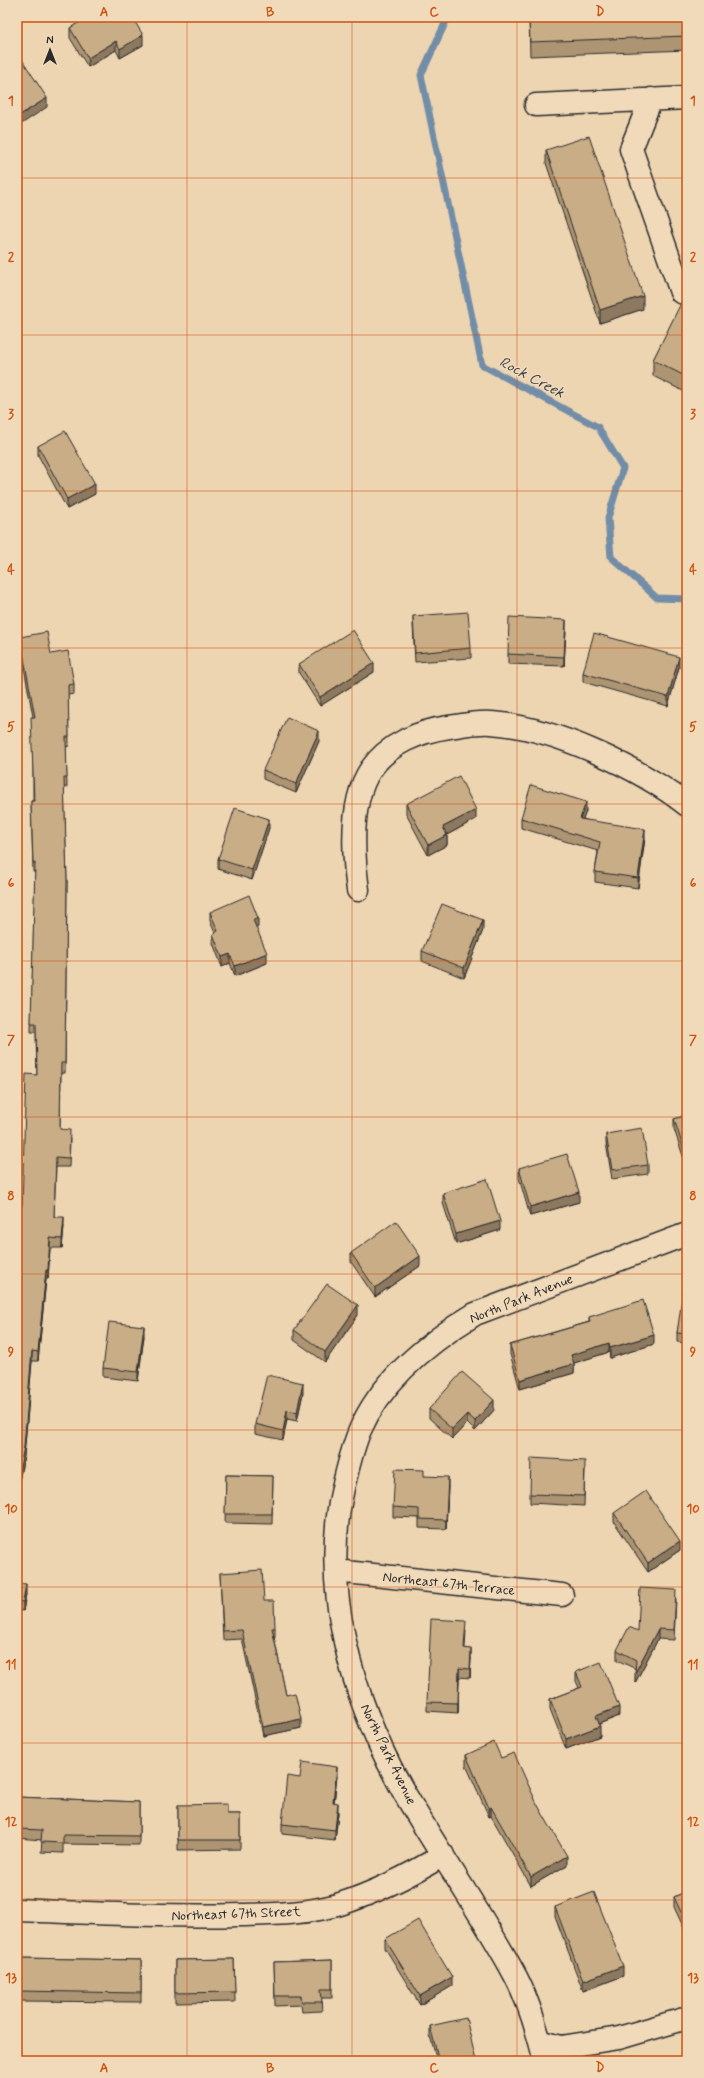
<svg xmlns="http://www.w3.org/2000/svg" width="704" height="2078" viewBox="0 0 704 2078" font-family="Mynerve,sans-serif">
  <rect width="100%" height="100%" fill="#edd5b2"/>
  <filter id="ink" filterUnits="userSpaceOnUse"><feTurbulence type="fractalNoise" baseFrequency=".025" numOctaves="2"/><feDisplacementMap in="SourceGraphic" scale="8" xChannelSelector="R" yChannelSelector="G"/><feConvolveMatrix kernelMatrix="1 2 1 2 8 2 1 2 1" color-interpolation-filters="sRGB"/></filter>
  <g filter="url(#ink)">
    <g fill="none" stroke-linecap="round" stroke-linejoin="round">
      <path stroke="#718da7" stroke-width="7" d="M 448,17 L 421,75 L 482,365 L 598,427 L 623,468 L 608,518 L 611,557 L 657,598 L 687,599"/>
      <g stroke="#2b2b2b" stroke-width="25">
        <path id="minor" d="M 651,99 L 631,149 L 681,292 L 687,294
          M 536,105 L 687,98
          M 358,890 C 353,854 349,801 371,769 C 388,744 420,731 449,727 C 462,725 477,722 491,723 C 553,727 638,767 687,805
          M 336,1571 L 562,1595
          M 17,1910 C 92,1913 166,1917 241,1915 C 273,1914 305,1914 337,1905 C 375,1893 409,1876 443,1855
          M 540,2041 L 561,2047 L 619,2038 L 687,2018
          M 545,2061 C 538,2033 529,2002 516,1977 C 481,1911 437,1851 401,1787 C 352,1698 320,1589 343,1488 C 348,1468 352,1449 360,1430 C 382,1379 429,1342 475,1314 L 687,1234"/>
      </g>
      <use href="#minor" stroke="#f1daba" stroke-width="22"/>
    </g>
    <path fill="#ad9573" stroke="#2b2b2b" d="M 80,17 L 132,17 L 143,45 L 120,58 L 116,50 L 88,67 L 70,38 L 70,28 L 82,21 Z
      M 529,17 L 687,17 L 687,50 L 530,56 Z
      M 546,150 L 643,309 L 600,323 L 546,163 Z
      M 687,294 L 687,393 L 653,376 L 653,360 Z
      M 38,446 L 95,494 L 67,509 L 38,455 Z
      M 413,616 L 471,648 L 471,658 L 415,662 L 413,625 Z
      M 566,629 L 564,666 L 508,664 L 508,654 Z
      M 20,637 L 51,654 L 74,684 L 74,694 L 68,695 L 69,746 L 66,747 L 67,787 L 64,787 L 67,881 L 65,1073 L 61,1073 L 60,1129 L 70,1139 L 69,1167 L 56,1167 L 54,1217 L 64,1226 L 62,1248 L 50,1248 L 48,1279 L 46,1279 L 38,1361 L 32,1361 L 24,1456 L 17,1491 L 17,1262 L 22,1205 L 37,1075 L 36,1032 L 31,1032 L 35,872 L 33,872 L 31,801 L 33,801 L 33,717 L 20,646 Z
      M 299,664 L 374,672 L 320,706 L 299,673 Z
      M 679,667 L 668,706 L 583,682 L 583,673 Z
      M 319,741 L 296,793 L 263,779 L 263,770 Z
      M 406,804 L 476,819 L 447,835 L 447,845 L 428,855 L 406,814 Z
      M 586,811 L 583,819 L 645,838 L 638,888 L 595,882 L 595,872 L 598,851 L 521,828 L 521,818 Z
      M 269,828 L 252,880 L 218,869 L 218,859 Z
      M 210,912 L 258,927 L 256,928 L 267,963 L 235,976 L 230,963 L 222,967 L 213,943 L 213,934 L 215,933 L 210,921 Z
      M 483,930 L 464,978 L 422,961 L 422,951 Z
      M 687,1115 L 687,1165 L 686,1165 L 674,1129 L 674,1119 Z
      M 606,1134 L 648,1165 L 648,1174 L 612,1179 L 606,1143 Z
      M 519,1168 L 579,1202 L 530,1216 L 519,1178 Z
      M 443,1193 L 500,1230 L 456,1244 L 443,1203 Z
      M 351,1253 L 420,1266 L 375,1297 L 351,1262 Z
      M 687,1285 L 687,1343 L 677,1342 L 677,1333 Z
      M 358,1315 L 325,1362 L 294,1340 L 294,1330 Z
      M 589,1317 L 654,1344 L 610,1358 L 609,1352 L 574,1363 L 574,1373 L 520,1389 L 510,1354 L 510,1345 L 589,1322 Z
      M 144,1336 L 138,1381 L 103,1377 L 103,1368 Z
      M 303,1393 L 297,1421 L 287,1419 L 283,1440 L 255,1434 L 255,1424 Z
      M 429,1409 L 494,1410 L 475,1431 L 467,1423 L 452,1439 L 429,1418 Z
      M 585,1470 L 584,1506 L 530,1503 L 530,1494 Z
      M 226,1475 L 273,1476 L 272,1524 L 225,1523 Z
      M 424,1476 L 448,1486 L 446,1529 L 419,1528 L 419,1518 L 393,1517 L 393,1507 Z
      M 614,1513 L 680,1550 L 648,1572 L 614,1522 Z
      M 220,1573 L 264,1601 L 275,1628 L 275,1637 L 274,1637 L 286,1695 L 301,1728 L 263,1736 L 242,1639 L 223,1640 Z
      M 17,1583 L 26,1594 L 23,1611 L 17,1610 Z
      M 676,1599 L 674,1640 L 658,1639 L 635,1683 L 636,1669 L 617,1660 L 617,1650 L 638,1631 Z
      M 466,1630 L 465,1648 L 471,1658 L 470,1678 L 459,1677 L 458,1713 L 427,1711 L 427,1702 Z
      M 576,1672 L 619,1716 L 599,1724 L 600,1736 L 566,1749 L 550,1709 L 550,1699 L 579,1688 L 576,1681 Z
      M 466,1755 L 501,1758 L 537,1804 L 567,1865 L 531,1886 L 491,1816 L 489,1817 L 466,1765 Z
      M 337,1776 L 334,1803 L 338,1813 L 335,1840 L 282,1834 L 282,1824 L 300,1778 Z
      M 17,1797 L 139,1802 L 139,1845 L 63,1844 L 63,1853 L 41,1852 L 42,1840 L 17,1838 Z
      M 178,1805 L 227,1814 L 240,1814 L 240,1849 L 178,1850 Z
      M 687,1891 L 687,1935 L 674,1907 L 674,1897 Z
      M 555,1907 L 623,1976 L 583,1991 L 555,1916 Z
      M 385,1939 L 452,1986 L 420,2005 L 385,1948 Z
      M 17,1958 L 141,1960 L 141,2002 L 17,2001 Z
      M 234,1959 L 235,2002 L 175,2003 L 175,1960 Z
      M 332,1960 L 332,1998 L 321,1998 L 322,2011 L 302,2012 L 301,2005 L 275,2006 L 274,1962 Z
      M 430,2026 L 476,2061 L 437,2061 L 430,2036 Z"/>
    <path fill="#8d795e" stroke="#2b2b2b" d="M 143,35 L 143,45 L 120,58 L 120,49 Z
      M 116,41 L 116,50 L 88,67 L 88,58 Z
      M 47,98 L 47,107 L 17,127 L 17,117 Z
      M 643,296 L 643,309 L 600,323 L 600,310 Z
      M 95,484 L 95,494 L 67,509 L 67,499 Z
      M 566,620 L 566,629 L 564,666 L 564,657 Z
      M 679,657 L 679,667 L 668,706 L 668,697 Z
      M 374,663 L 374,672 L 320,706 L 320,697 Z
      M 319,731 L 319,741 L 296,793 L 296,784 Z
      M 586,802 L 586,811 L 580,828 L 580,819 Z
      M 476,810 L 476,819 L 443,837 L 443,827 Z
      M 269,819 L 269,828 L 252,880 L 252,870 Z
      M 645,829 L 645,838 L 638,888 L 638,878 Z
      M 447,835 L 447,845 L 428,855 L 428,845 Z
      M 258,918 L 258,927 L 253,930 L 253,920 Z
      M 483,920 L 483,930 L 464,978 L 464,968 Z
      M 267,953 L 267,963 L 235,976 L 235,966 Z
      M 230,954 L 230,963 L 222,967 L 222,957 Z
      M 687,1155 L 687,1165 L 686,1165 L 686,1156 Z
      M 579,1192 L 579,1202 L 530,1216 L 530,1207 Z
      M 64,1217 L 64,1226 L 62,1248 L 62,1239 Z
      M 500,1221 L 500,1230 L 456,1244 L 456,1234 Z
      M 50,1238 L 50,1248 L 48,1279 L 48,1270 Z
      M 420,1256 L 420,1266 L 375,1297 L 375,1288 Z
      M 46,1270 L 46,1279 L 38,1361 L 38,1352 Z
      M 358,1305 L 358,1315 L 325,1362 L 325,1352 Z
      M 144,1326 L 144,1336 L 138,1381 L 138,1372 Z
      M 654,1335 L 654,1344 L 610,1358 L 610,1348 Z
      M 609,1343 L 609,1352 L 571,1364 L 571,1355 Z
      M 32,1351 L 32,1361 L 24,1456 L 17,1491 L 17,1482 Z
      M 574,1364 L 574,1373 L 520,1389 L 520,1380 Z
      M 303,1383 L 303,1393 L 297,1421 L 297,1412 Z
      M 494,1400 L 494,1410 L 475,1431 L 475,1421 Z
      M 287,1410 L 287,1419 L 283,1440 L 283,1431 Z
      M 467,1414 L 467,1423 L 452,1439 L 452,1429 Z
      M 448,1477 L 448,1486 L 446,1529 L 446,1520 Z
      M 680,1541 L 680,1550 L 648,1572 L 648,1563 Z
      M 26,1584 L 26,1594 L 23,1611 L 23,1602 Z
      M 658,1629 L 658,1639 L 635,1683 L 635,1673 Z
      M 471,1649 L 471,1658 L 470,1678 L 470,1669 Z
      M 459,1668 L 459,1677 L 458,1713 L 458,1703 Z
      M 619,1707 L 619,1716 L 596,1725 L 596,1716 Z
      M 301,1719 L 301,1728 L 263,1736 L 263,1727 Z
      M 600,1726 L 600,1736 L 566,1749 L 566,1739 Z
      M 337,1767 L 337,1776 L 333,1812 L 333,1802 Z
      M 338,1803 L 338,1813 L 335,1840 L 335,1830 Z
      M 491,1807 L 491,1816 L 489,1817 L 489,1808 Z
      M 567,1856 L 567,1865 L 531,1886 L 531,1877 Z
      M 623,1966 L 623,1976 L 583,1991 L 583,1981 Z
      M 452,1977 L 452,1986 L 420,2005 L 420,1996 Z"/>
    <path fill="#c9ad86" stroke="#2b2b2b" d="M 85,17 L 132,17 L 143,35 L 120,49 L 116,41 L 88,58 L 70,28 L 86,18 Z
      M 529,17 L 687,17 L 687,36 L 530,42 Z
      M 19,55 L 47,98 L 17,117 L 17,57 Z
      M 589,136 L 643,296 L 600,310 L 546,150 Z
      M 686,293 L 687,294 L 687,377 L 653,360 Z
      M 65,431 L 95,484 L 67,499 L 38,446 Z
      M 468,612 L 471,648 L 415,653 L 413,616 Z
      M 509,617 L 566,620 L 564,657 L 508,654 Z
      M 353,630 L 374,663 L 320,697 L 299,664 Z
      M 47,632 L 51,654 L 68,651 L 74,684 L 68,685 L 69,737 L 66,737 L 67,778 L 64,778 L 67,881 L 65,1063 L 61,1063 L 60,1129 L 70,1130 L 69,1158 L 56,1157 L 54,1217 L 64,1217 L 62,1239 L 50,1238 L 48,1270 L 46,1270 L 38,1352 L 32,1351 L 24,1447 L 17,1482 L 17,1262 L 20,1205 L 22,1205 L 26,1074 L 37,1075 L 36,1023 L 31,1023 L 35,863 L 33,863 L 31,801 L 34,801 L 31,717 L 35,717 L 20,637 Z
      M 594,633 L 679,657 L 668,697 L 583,673 Z
      M 287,717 L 319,731 L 296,784 L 263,770 Z
      M 459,776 L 476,810 L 443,827 L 447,835 L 428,845 L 406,804 Z
      M 531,785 L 586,802 L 580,819 L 645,829 L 638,878 L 595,872 L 600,842 L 521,818 Z
      M 235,808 L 269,819 L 252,870 L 218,859 Z
      M 249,895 L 258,918 L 253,920 L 267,953 L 235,966 L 230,954 L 222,957 L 213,934 L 218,931 L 210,912 Z
      M 442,904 L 483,920 L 464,968 L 422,951 Z
      M 687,1115 L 687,1155 L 686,1156 L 674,1119 Z
      M 642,1128 L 648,1165 L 612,1170 L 606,1134 Z
      M 567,1154 L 579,1192 L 530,1207 L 519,1168 Z
      M 487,1179 L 500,1221 L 456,1234 L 443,1193 Z
      M 396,1221 L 420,1256 L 375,1288 L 351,1253 Z
      M 327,1284 L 358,1305 L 325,1352 L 294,1330 Z
      M 684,1285 L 687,1285 L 687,1334 L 677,1333 Z
      M 643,1300 L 654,1335 L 610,1348 L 609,1343 L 571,1355 L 574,1364 L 520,1380 L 510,1345 L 590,1322 L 589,1317 Z
      M 109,1322 L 144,1326 L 138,1372 L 103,1368 Z
      M 462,1372 L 494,1400 L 475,1421 L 467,1414 L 452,1429 L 429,1409 Z
      M 267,1375 L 303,1383 L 297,1412 L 287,1410 L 283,1431 L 255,1424 Z
      M 531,1458 L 585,1461 L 584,1496 L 530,1494 Z
      M 395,1469 L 424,1470 L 424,1476 L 448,1477 L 446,1520 L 419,1519 L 419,1509 L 393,1507 Z
      M 226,1475 L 273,1476 L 272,1514 L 225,1514 Z
      M 646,1491 L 680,1541 L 648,1563 L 614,1513 Z
      M 262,1570 L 264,1601 L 274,1601 L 275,1628 L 272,1628 L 286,1695 L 295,1693 L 301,1719 L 263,1727 L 242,1630 L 223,1631 L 220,1573 Z
      M 17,1583 L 26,1584 L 23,1602 L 17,1601 Z
      M 640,1588 L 676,1590 L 674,1630 L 658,1629 L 635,1673 L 636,1660 L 617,1650 L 629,1627 L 638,1631 Z
      M 431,1619 L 466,1621 L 464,1648 L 471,1649 L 470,1669 L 459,1668 L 458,1703 L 427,1702 Z
      M 601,1662 L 619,1707 L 596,1716 L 600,1726 L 566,1739 L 550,1699 L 582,1687 L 576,1672 Z
      M 494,1742 L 501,1758 L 514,1753 L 537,1804 L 567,1856 L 531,1877 L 491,1807 L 489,1808 L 466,1755 Z
      M 302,1762 L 337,1767 L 333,1802 L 338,1803 L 335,1830 L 282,1824 L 287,1776 L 300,1778 Z
      M 17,1797 L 139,1802 L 139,1836 L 63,1835 L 63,1843 L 41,1842 L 42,1830 L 17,1829 Z
      M 227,1804 L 227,1814 L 240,1814 L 240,1840 L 178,1840 L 178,1805 Z
      M 687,1891 L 687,1925 L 674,1897 Z
      M 594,1892 L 623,1966 L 583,1981 L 555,1907 Z
      M 418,1920 L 452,1977 L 420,1996 L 385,1939 Z
      M 17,1958 L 141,1960 L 141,1993 L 17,1991 Z
      M 234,1959 L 235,1992 L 175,1993 L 175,1960 Z
      M 332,1960 L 332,1989 L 321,1989 L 322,2002 L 302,2002 L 301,1996 L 275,1996 L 274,1962 Z
      M 466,2018 L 476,2061 L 439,2061 L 430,2026 Z"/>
  </g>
  <path fill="none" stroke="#cc5211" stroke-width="1" stroke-opacity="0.55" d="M 187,17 L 187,2061M 352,17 L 352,2061M 517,17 L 517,2061M 17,178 L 687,178M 17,335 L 687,335M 17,491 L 687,491M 17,648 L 687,648M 17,804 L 687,804M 17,961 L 687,961M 17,1117 L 687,1117M 17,1274 L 687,1274M 17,1430 L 687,1430M 17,1587 L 687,1587M 17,1743 L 687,1743M 17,1900 L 687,1900"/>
  <g text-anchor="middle" stroke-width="3" stroke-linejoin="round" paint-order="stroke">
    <g font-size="14" fill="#2b2b2b" stroke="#f1daba">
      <text transform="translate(521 1298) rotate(-22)" y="5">North Park Avenue</text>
      <text transform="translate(449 1583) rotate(6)" y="5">Northeast 67th Terrace</text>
      <text transform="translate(389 1754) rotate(64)" y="5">North Park Avenue</text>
      <text transform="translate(236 1913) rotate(-2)" y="5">Northeast 67th Street</text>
    </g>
    <g font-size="15" font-style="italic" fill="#3c434a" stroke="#f1daba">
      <text transform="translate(532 377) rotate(28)" y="5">Rock Creek</text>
    </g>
  </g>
  <rect width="704" height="2078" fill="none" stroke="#f1daba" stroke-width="44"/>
  <g transform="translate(50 50)" stroke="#f1daba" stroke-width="3" paint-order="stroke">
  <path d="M0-3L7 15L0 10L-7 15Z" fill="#2b2b2b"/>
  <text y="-6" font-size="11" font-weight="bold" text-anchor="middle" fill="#2b2b2b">N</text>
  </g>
  <rect x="22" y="22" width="660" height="2034" fill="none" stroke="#cc5211" stroke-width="1.5"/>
  <g font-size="13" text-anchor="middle" font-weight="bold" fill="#cc5211">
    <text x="104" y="16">A</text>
    <text x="270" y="16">B</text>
    <text x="434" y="16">C</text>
    <text x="600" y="16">D</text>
    <text x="11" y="105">1</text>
    <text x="693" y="105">1</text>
    <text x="11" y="261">2</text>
    <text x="693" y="261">2</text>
    <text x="11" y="418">3</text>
    <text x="693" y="418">3</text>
    <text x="11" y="574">4</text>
    <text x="693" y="574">4</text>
    <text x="11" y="731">5</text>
    <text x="693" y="731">5</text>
    <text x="11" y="887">6</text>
    <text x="693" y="887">6</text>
    <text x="11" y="1044">7</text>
    <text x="693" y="1044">7</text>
    <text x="11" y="1200">8</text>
    <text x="693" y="1200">8</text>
    <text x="11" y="1356">9</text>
    <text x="693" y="1356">9</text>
    <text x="11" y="1513">10</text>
    <text x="693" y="1513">10</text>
    <text x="11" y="1669">11</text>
    <text x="693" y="1669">11</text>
    <text x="11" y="1826">12</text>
    <text x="693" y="1826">12</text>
    <text x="11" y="1982">13</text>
    <text x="693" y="1982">13</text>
    <text x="104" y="2072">A</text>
    <text x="270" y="2072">B</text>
    <text x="434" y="2072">C</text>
    <text x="600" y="2072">D</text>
  </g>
</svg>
